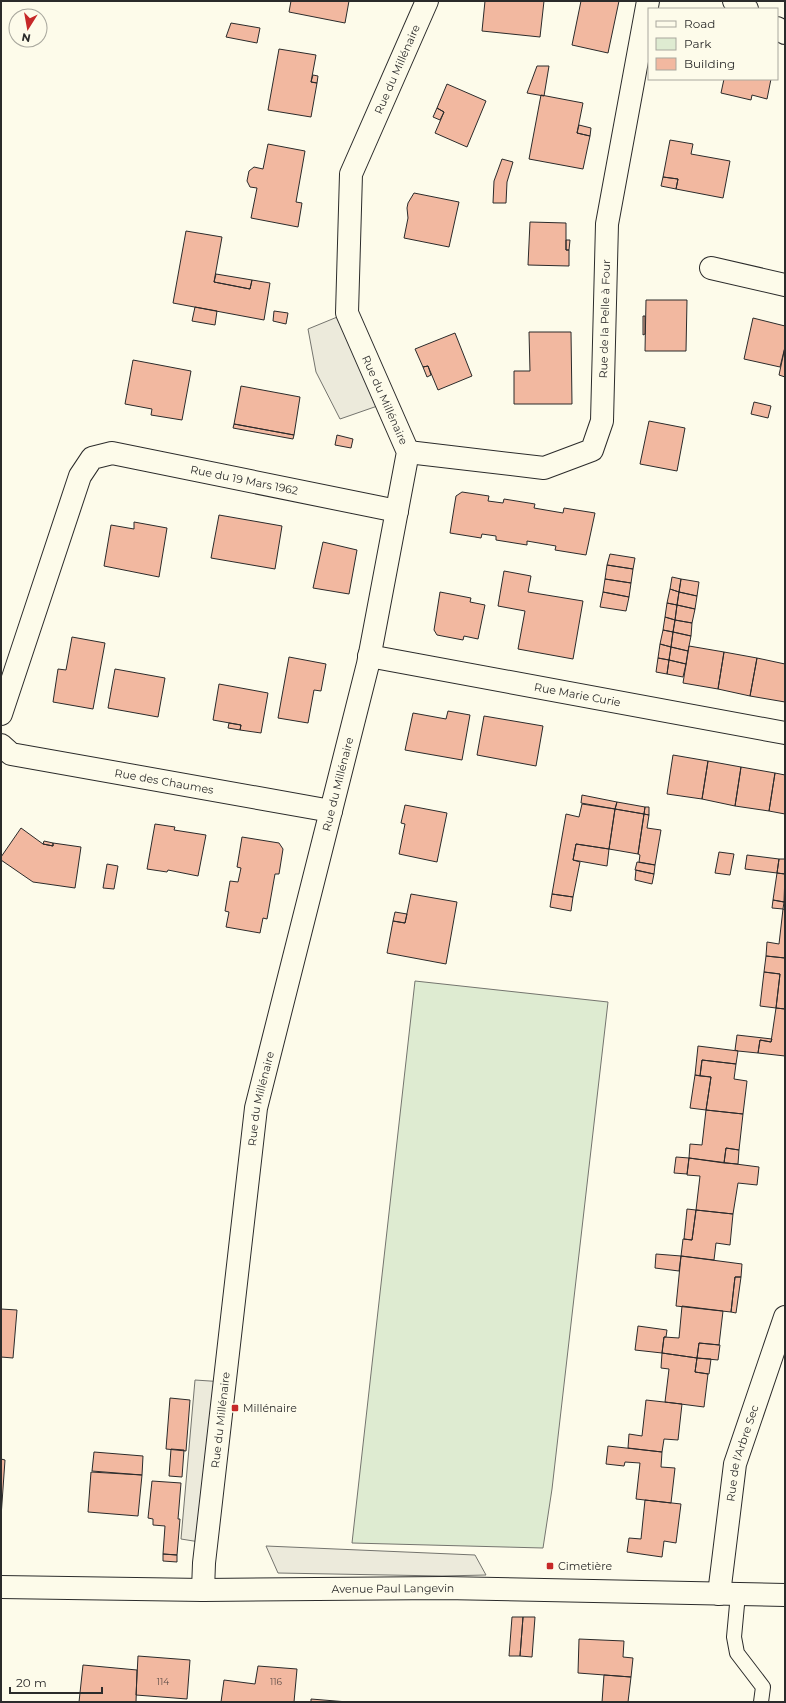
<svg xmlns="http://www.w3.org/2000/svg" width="786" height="1703" viewBox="0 0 786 1703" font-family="Montserrat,sans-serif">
  <rect width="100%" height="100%" fill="#fdfbea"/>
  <path fill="#deebd1" stroke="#74746e" d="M 415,981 L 608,1002 L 552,1489 L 543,1548 L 352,1543 Z"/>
  <path fill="#eceadb" stroke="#74746e" d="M 347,313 L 386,403 L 340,419 L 316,372 L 308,329 Z
    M 195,1380 L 225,1382 L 206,1543 L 181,1539 Z
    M 266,1546 L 475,1555 L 486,1575 L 442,1576 L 278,1573 Z"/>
  <path fill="#f2b8a0" stroke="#2b2b2b" d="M 291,1 L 349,1 L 345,23 L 289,12 Z
    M 485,1 L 544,1 L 540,37 L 482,31 Z
    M 581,1 L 619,1 L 608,53 L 572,45 Z
    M 231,23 L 260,28 L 257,43 L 226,37 Z
    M 279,49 L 316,55 L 311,82 L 317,83 L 311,117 L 268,110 Z
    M 537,66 L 549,66 L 544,96 L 527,93 Z
    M 313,75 L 318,76 L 317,83 L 311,82 Z
    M 724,79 L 771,79 L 767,99 L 752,95 L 751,100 L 721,93 Z
    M 447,84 L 486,101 L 467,147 L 435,133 L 444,112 L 437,108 Z
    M 541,95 L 583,103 L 577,133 L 590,136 L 583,169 L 529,159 Z
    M 437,108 L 444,112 L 440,120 L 433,117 Z
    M 579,125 L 591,128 L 590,136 L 577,133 Z
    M 670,140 L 693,144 L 691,154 L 730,161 L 723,198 L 676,189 L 678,179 L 663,177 Z
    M 268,144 L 305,151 L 296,202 L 302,203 L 298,227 L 251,218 L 257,188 L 250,187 L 247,181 L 249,171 L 254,167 L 263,169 Z
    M 502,159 L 513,162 L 507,182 L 506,203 L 493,203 L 494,181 Z
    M 663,177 L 678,179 L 676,189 L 661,186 Z
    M 414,193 L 459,202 L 449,247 L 404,238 L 408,218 L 407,208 L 408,203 Z
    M 530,222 L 566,223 L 566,250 L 569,250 L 569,266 L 528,265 Z
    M 186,231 L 222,237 L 214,282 L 250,289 L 252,280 L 270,283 L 264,320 L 173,303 Z
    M 566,240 L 570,240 L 569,250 L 566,250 Z
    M 216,274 L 252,280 L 250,289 L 214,282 Z
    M 646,300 L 687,300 L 686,351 L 645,351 Z
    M 195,307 L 217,311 L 215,325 L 192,321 Z
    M 274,311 L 288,313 L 286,324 L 273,321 Z
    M 643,316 L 645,316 L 645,334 L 643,335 Z
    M 753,318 L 785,326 L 785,347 L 780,367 L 744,359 Z
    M 529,332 L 571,332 L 572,404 L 514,404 L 514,371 L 530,371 Z
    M 455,333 L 472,376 L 438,390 L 428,366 L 423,367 L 415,349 Z
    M 785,347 L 785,377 L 779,375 Z
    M 133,360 L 191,371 L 182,420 L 151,415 L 152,409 L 125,404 Z
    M 428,366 L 431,375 L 427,377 L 423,367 Z
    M 241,386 L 300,397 L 294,435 L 234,424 Z
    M 754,402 L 771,406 L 768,418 L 751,414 Z
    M 649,421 L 685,428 L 677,471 L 640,464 Z
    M 234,424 L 294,435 L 293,439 L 233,428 Z
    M 337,435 L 353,439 L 351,448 L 335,445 Z
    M 462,492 L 489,496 L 488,501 L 503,503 L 504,499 L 535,504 L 534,508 L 563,513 L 564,508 L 595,513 L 586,555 L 555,550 L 556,546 L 527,541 L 527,545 L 496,540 L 496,536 L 482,534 L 481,538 L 450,533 L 456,496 Z
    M 219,515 L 282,526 L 275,569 L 211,558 Z
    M 134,522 L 167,528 L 159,577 L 104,566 L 111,525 L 134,529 Z
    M 323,542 L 357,550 L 349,594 L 313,588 Z
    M 610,554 L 635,558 L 633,569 L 607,565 Z
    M 607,565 L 633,569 L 631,583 L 605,579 Z
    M 504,571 L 531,576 L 528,592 L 583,601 L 573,659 L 518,649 L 525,611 L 498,606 Z
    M 672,577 L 681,579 L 679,592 L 670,589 Z
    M 605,579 L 631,583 L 629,597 L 603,592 Z
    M 681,579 L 699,582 L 697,596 L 679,592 Z
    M 670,589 L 679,592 L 677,605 L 667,603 Z
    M 440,592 L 471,598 L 470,602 L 485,605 L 478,639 L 464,636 L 463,640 L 437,635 L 434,630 Z
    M 603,592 L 629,597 L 626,611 L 600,607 Z
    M 679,592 L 697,596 L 695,609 L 677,605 Z
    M 667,603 L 677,605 L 675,620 L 665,617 Z
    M 677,605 L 695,609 L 692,623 L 675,620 Z
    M 665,617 L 675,620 L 673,632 L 663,630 Z
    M 675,620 L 692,623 L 691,636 L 673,632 Z
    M 663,630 L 673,632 L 671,647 L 660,644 Z
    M 673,632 L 691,636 L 688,651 L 671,647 Z
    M 72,637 L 105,643 L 93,709 L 53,702 L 58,669 L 66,670 Z
    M 660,644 L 671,647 L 669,660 L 658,658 Z
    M 689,646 L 724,652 L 718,689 L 683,683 Z
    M 671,647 L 688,651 L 686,664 L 669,660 Z
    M 724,652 L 757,658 L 750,696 L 718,689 Z
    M 289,657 L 326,664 L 321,691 L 314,690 L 308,723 L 278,718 Z
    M 658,658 L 669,660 L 667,674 L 656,672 Z
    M 757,658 L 785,664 L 785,702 L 750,696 Z
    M 669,660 L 686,664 L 683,677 L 667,674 Z
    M 115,669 L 165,678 L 158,717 L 108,708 Z
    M 219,684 L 268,693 L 261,733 L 240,730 L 241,725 L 213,720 Z
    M 448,711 L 470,715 L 462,760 L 405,750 L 413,713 L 446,719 Z
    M 484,716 L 543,726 L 536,766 L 477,755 Z
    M 229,723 L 241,725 L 240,730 L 228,728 Z
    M 673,755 L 708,761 L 702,799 L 667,794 Z
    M 708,761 L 741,767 L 735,806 L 702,799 Z
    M 741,767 L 775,773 L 769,811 L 735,806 Z
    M 775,773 L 785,775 L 785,814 L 769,811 Z
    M 582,795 L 617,802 L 615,809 L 581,803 Z
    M 617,802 L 645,807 L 644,814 L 615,809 Z
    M 582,804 L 615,809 L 609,849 L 576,844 L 573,860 L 580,862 L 573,897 L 552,894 L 566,814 L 579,817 Z
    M 405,805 L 447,813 L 437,862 L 399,854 L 405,824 L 401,823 Z
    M 645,807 L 649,807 L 649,815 L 644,814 Z
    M 615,809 L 644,814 L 638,854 L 609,849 Z
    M 644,814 L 649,815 L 647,828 L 661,830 L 655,865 L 639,862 L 640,855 L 638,854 Z
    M 155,824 L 175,827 L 174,830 L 206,835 L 198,876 L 168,870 L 167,872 L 147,869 Z
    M 21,828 L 43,844 L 53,846 L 53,843 L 81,847 L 75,888 L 33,882 L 1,860 L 1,857 Z
    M 242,837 L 279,843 L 283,849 L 279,874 L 275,874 L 267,919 L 263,918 L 260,933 L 226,927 L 229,912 L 225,911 L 230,881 L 238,882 L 241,868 L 237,867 Z
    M 44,841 L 53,843 L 53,846 L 43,844 Z
    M 576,844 L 609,849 L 607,866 L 573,860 Z
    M 719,852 L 734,854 L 730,875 L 715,873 Z
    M 747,855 L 779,859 L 777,873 L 745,869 Z
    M 779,859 L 785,859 L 785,874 L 777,873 Z
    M 637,862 L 655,865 L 654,874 L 635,870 Z
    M 107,864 L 118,866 L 114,889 L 103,888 Z
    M 636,870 L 654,874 L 652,884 L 635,880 Z
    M 777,873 L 785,874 L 784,902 L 773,900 Z
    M 411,894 L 457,902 L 446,964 L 387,953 L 393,921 L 405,923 Z
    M 552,894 L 573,897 L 571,911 L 550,907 Z
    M 773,900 L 784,902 L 783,909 L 772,908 Z
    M 783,909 L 785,910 L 785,958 L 766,956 L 767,942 L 779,944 Z
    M 395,912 L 407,914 L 405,923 L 393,921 Z
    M 766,956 L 785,958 L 785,1009 L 776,1008 L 780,974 L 764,972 Z
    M 764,972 L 780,974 L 776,1008 L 760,1006 Z
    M 776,1008 L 785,1009 L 785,1056 L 758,1053 L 760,1040 L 771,1042 Z
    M 737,1035 L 772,1039 L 771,1042 L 760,1040 L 758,1053 L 738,1051 L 735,1050 Z
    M 698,1046 L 738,1051 L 736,1064 L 702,1060 L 700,1076 L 695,1075 Z
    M 702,1060 L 736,1064 L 734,1079 L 747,1081 L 743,1114 L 706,1110 L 711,1077 L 700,1076 Z
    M 695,1075 L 711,1077 L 706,1110 L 690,1108 Z
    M 706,1110 L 743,1114 L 739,1150 L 726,1148 L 724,1163 L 689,1158 L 690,1144 L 702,1145 Z
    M 726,1148 L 739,1150 L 738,1164 L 724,1163 Z
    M 676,1157 L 689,1158 L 687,1174 L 674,1173 Z
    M 689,1158 L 759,1167 L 757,1185 L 738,1183 L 733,1214 L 696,1210 L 700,1176 L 687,1175 Z
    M 687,1209 L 696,1210 L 692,1240 L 684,1239 Z
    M 696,1210 L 733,1214 L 730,1245 L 716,1243 L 714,1260 L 681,1256 L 683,1239 L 692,1240 Z
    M 656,1254 L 681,1256 L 679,1271 L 655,1268 Z
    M 681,1256 L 742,1264 L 741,1277 L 735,1277 L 731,1312 L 676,1306 Z
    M 735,1277 L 741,1277 L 736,1313 L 731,1312 Z
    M 682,1306 L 723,1311 L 719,1345 L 699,1343 L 697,1358 L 662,1353 L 664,1337 L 679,1338 Z
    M 1,1309 L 17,1310 L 13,1358 L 1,1357 Z
    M 638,1326 L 667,1330 L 666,1337 L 664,1337 L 662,1353 L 635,1350 Z
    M 699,1343 L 720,1345 L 718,1360 L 697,1358 Z
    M 662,1353 L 697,1358 L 695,1372 L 708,1374 L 704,1407 L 665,1402 L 669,1369 L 661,1368 Z
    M 697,1358 L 711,1359 L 709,1374 L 695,1372 Z
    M 170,1398 L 190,1400 L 186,1451 L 166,1449 Z
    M 646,1400 L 682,1404 L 678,1440 L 664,1439 L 662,1452 L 628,1448 L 629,1434 L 642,1436 Z
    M 608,1446 L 662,1452 L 661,1467 L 675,1468 L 671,1503 L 636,1499 L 640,1463 L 625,1462 L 624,1466 L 606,1464 Z
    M 171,1449 L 184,1450 L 182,1477 L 169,1476 Z
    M 94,1452 L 143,1456 L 142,1475 L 92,1471 Z
    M 1,1459 L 5,1460 L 1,1517 Z
    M 91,1472 L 142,1475 L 138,1516 L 88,1512 Z
    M 152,1481 L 181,1483 L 178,1519 L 180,1519 L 177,1555 L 163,1554 L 165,1526 L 153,1525 L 153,1519 L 148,1518 Z
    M 645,1500 L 681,1504 L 676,1543 L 664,1541 L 662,1557 L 627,1552 L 629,1538 L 641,1539 Z
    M 163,1554 L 177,1555 L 177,1562 L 163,1561 Z
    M 512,1617 L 523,1617 L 520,1656 L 509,1656 Z
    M 523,1617 L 535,1617 L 532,1657 L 520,1656 Z
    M 579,1639 L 624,1641 L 623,1657 L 633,1658 L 631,1677 L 578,1673 Z
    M 138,1656 L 190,1660 L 187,1699 L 136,1695 Z
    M 83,1665 L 137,1670 L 136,1702 L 79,1702 Z
    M 258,1666 L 297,1669 L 294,1702 L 221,1702 L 224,1680 L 255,1684 Z
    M 604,1675 L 631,1677 L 628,1702 L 602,1702 Z
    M 311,1699 L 348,1702 L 311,1702 Z"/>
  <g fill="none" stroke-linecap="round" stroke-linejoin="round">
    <g stroke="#2b2b2b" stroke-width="16">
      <path id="lane" d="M 738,1594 L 734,1637 L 737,1653 L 763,1687 L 761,1702"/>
    </g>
    <g stroke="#2b2b2b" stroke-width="24">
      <g id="street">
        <path d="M 734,1 L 747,9"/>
        <path d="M 777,28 L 785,33"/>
        <path d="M 711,268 L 785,285"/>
        <path id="s1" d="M 408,452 L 544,468 L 592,450 L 602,421 L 607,224 L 648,1"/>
        <path id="s2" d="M 369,656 L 785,733"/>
        <path id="s3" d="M 1,714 L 80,476 L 92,458 L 112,453 L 397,511"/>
        <path id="s4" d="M 1,745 L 11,754 L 331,811"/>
        <path id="s5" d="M 203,1590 L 204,1563 L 256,1108 L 368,664 L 408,452 L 347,313 L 351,174 L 427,1"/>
        <path id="s6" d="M 719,1594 L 735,1464 L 785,1317"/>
      </g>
    </g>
    <g stroke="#2b2b2b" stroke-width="24">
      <g id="secondary">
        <path id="s7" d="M 1,1587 L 203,1590 L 444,1588 L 785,1595"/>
      </g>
    </g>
    <use href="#lane" stroke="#fdfbea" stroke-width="14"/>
    <use href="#street" stroke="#fdfbea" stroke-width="22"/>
    <use href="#secondary" stroke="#fdfbea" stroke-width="22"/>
  </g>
  <g fill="#c62828" stroke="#fdfbea" stroke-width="1.5">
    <rect x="231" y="1404" width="8" height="8" rx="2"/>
    <rect x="546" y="1562" width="8" height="8" rx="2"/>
  </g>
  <g text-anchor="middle" stroke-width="3" stroke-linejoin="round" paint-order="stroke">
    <g font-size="9" fill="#5d4e48">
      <text x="163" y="1685">114</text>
      <text x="276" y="1685">116</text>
    </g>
    <g font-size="11" fill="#2b2b2b" stroke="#fdfbea">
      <text dy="4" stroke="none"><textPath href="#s5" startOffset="1564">Rue du Millénaire</textPath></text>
      <text dy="4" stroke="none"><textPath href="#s1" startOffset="321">Rue de la Pelle à Four</textPath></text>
      <text transform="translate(385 400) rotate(66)" y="4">Rue du Millénaire</text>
      <text dy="4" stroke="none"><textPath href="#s3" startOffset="428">Rue du 19 Mars 1962</textPath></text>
      <text dy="4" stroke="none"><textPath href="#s2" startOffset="212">Rue Marie Curie</textPath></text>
      <text dy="4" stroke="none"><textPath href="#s4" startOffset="169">Rue des Chaumes</textPath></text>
      <text dy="4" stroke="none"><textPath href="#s5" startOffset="819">Rue du Millénaire</textPath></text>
      <text dy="4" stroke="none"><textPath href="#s5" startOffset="495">Rue du Millénaire</textPath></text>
      <text dy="4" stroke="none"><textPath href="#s5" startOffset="171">Rue du Millénaire</textPath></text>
      <text dy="4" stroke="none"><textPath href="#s6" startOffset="143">Rue de l'Arbre Sec</textPath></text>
      <text dy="4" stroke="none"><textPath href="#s7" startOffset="392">Avenue Paul Langevin</textPath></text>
    </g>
    <g font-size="11" fill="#2b2b2b" stroke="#fdfbea" text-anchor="start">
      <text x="243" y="1412">Millénaire</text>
      <text x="558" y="1570">Cimetière</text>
    </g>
  </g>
  <rect width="786" height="1703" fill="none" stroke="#2b2b2b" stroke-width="4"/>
  <rect x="648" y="8" width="130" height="72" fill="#fdfbea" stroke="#a9a89e"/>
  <rect x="656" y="21" width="20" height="6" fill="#fdfbea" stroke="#a9a89e"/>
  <text x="684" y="28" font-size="12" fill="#2b2b2b">Road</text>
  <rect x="656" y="38" width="20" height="12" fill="#deebd1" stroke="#a9a89e"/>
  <text x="684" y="48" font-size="12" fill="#2b2b2b">Park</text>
  <rect x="656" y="58" width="20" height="12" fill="#f2b8a0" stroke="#a9a89e"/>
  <text x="684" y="68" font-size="12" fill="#2b2b2b">Building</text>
  <g transform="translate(28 28) rotate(191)"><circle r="19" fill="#fdfbea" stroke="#a9a89e"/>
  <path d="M0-3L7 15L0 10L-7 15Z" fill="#c62828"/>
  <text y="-6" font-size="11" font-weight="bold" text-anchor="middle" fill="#2b2b2b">N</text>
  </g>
  <path d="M10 1687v6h92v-6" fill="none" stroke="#2b2b2b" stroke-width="2"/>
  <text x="16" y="1687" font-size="12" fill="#2b2b2b" stroke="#fdfbea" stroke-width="3" paint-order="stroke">20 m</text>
</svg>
